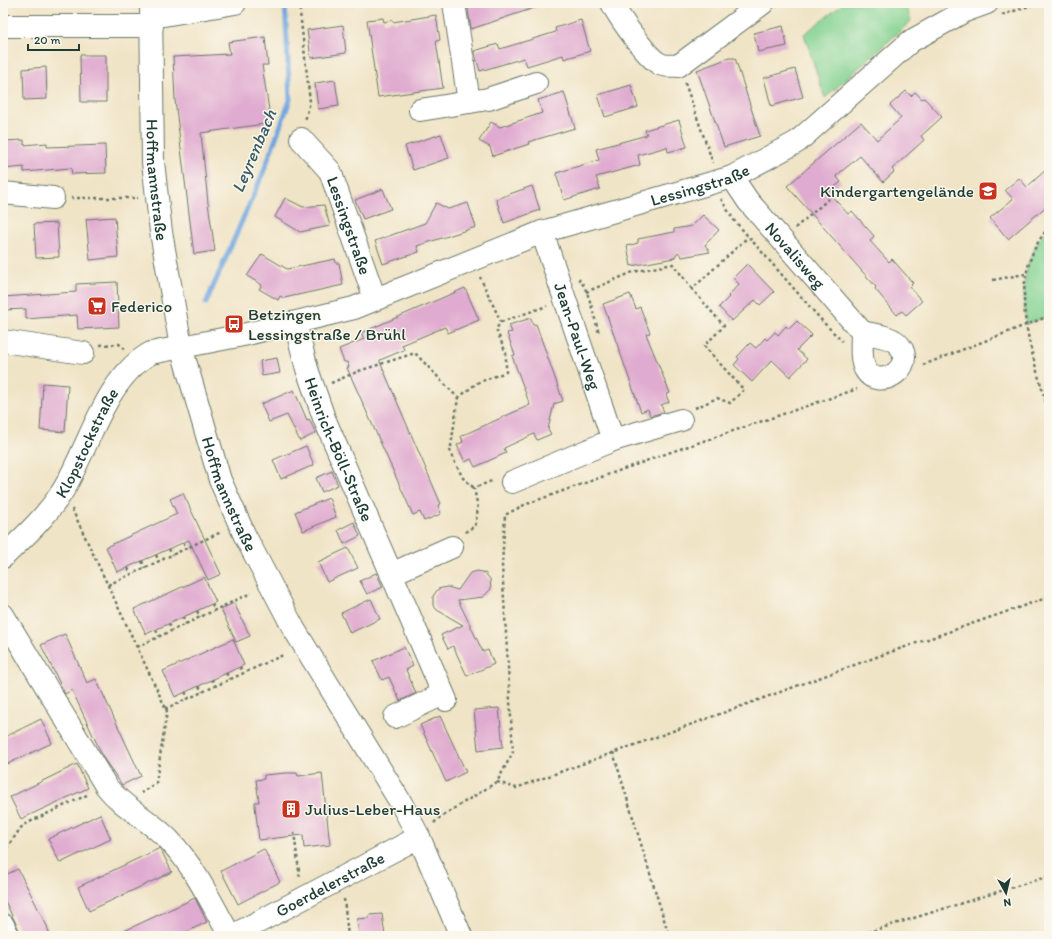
<svg xmlns="http://www.w3.org/2000/svg" width="1052" height="939" viewBox="0 0 1052 939" font-family="Itim,sans-serif">
  <rect width="100%" height="100%" fill="#fbf7ec"/>
  <filter id="ink" filterUnits="userSpaceOnUse"><feTurbulence type="fractalNoise" baseFrequency=".025" numOctaves="2"/><feDisplacementMap in="SourceGraphic" scale="8" xChannelSelector="R" yChannelSelector="G"/><feConvolveMatrix kernelMatrix="1 2 1 2 8 2 1 2 1" color-interpolation-filters="sRGB"/></filter>
  <filter id="wash" filterUnits="userSpaceOnUse"><feTurbulence type="fractalNoise" baseFrequency=".012" numOctaves="4" result="noise"/><feDisplacementMap in="SourceGraphic" scale="16" xChannelSelector="R" yChannelSelector="G"/><feGaussianBlur stdDeviation="0.9" result="paint"/><feColorMatrix in="noise" values="0 0 0 0 0 0 0 0 0 0 0 0 0 0 0 0 0 1.4 0 .05"/><feComposite in="paint" operator="in"/></filter>
  <g filter="url(#wash)">
    <rect width="100%" height="100%" fill="#f0e4c6"/>
    <path fill="#84d393" stroke="#528864" d="M 844,3 L 905,3 L 911,21 L 825,98 L 804,34 Z
      M 1049,227 L 1049,316 L 1026,324 C 1021,287 1024,257 1049,227 Z"/>
    <g fill="none" stroke-linecap="round" stroke-linejoin="round">
      <path stroke="#72a7df" stroke-width="5" d="M 206,303 L 263,173 L 290,100 L 285,3"/>
    </g>
    <g id="blocks">
      <path fill="#e0abd0" d="M 467,3 L 540,3 L 540,6 L 471,29 Z
        M 436,15 L 440,40 L 436,41 L 443,88 L 378,97 L 367,20 L 383,18 L 384,22 L 392,20 L 393,22 Z
        M 581,20 L 590,51 L 564,59 L 563,55 L 527,66 L 524,58 L 480,71 L 474,51 L 498,44 L 500,49 L 556,32 L 555,28 Z
        M 343,25 L 346,53 L 311,58 L 307,30 Z
        M 783,26 L 787,46 L 758,52 L 754,33 Z
        M 265,37 L 268,65 L 262,65 L 271,123 L 201,133 L 208,203 L 215,251 L 194,254 L 175,100 L 173,57 L 230,54 L 228,42 Z
        M 80,55 L 106,55 L 106,102 L 81,102 Z
        M 729,58 L 735,58 L 760,136 L 724,147 L 697,70 Z
        M 46,67 L 47,99 L 24,100 L 23,69 Z
        M 795,69 L 803,97 L 771,106 L 764,78 Z
        M 335,80 L 339,106 L 318,109 L 315,83 Z
        M 631,85 L 638,107 L 605,117 L 598,95 Z
        M 906,91 L 911,96 L 915,92 L 922,99 L 924,98 L 942,117 L 921,136 L 924,140 L 892,169 L 894,172 L 883,182 L 860,156 L 836,176 L 841,182 L 828,192 L 848,214 L 852,211 L 874,236 L 870,241 L 889,262 L 892,259 L 913,283 L 909,287 L 922,301 L 906,315 L 902,311 L 897,315 L 875,289 L 876,287 L 787,186 L 861,122 L 877,140 L 901,118 L 890,105 Z
        M 564,92 L 575,128 L 528,142 L 529,144 L 493,156 L 490,147 L 479,141 L 491,122 L 500,127 L 542,113 L 538,100 Z
        M 679,120 L 687,147 L 668,152 L 667,147 L 638,155 L 640,165 L 596,177 L 600,189 L 564,200 L 556,173 L 599,160 L 596,149 L 647,135 L 645,130 Z
        M 441,134 L 449,158 L 413,170 L 405,146 Z
        M 24,140 L 24,145 L 47,143 L 47,147 L 105,145 L 106,173 L 72,174 L 71,168 L 24,172 L 24,167 L 3,169 L 3,141 Z
        M 1049,167 L 1049,204 L 1008,239 L 990,218 L 1013,199 L 1005,190 L 1019,178 L 1027,187 Z
        M 532,186 L 540,210 L 504,223 L 496,199 Z
        M 383,189 L 391,209 L 363,219 L 355,200 Z
        M 285,198 L 303,207 L 324,205 L 330,226 L 300,232 L 275,217 Z
        M 436,203 L 448,209 L 468,203 L 476,227 L 417,246 L 419,252 L 383,264 L 375,241 L 425,223 Z
        M 703,215 L 719,230 L 705,245 L 710,252 L 682,257 L 678,252 L 674,258 L 631,266 L 627,246 L 638,243 L 638,239 L 674,232 L 674,229 L 692,226 Z
        M 115,217 L 118,257 L 90,260 L 86,219 Z
        M 57,223 L 59,257 L 36,258 L 34,224 Z
        M 262,254 L 287,269 L 335,259 L 336,263 L 339,263 L 343,285 L 284,298 L 280,296 L 278,300 L 259,289 L 262,285 L 247,276 Z
        M 747,264 L 774,292 L 760,305 L 755,300 L 732,321 L 719,307 L 729,297 L 728,296 L 739,284 L 733,278 Z
        M 117,282 L 119,327 L 78,329 L 77,315 L 26,319 L 26,309 L 3,310 L 3,297 L 76,292 L 76,284 Z
        M 465,288 L 479,320 L 448,333 L 445,327 L 402,345 L 404,350 L 380,360 L 380,362 L 441,504 L 438,505 L 441,514 L 424,521 L 420,512 L 413,515 L 347,368 L 349,367 L 347,362 L 344,362 L 339,349 L 364,339 L 361,333 Z
        M 630,294 L 636,309 L 640,307 L 650,333 L 646,334 L 670,393 L 666,395 L 669,402 L 661,405 L 664,412 L 650,416 L 648,409 L 641,412 L 603,304 Z
        M 531,318 L 533,325 L 536,324 L 563,401 L 554,404 L 548,429 L 551,434 L 537,440 L 534,434 L 504,448 L 506,453 L 475,467 L 471,459 L 465,462 L 457,445 L 463,442 L 461,436 L 530,405 L 512,356 L 515,355 L 507,333 L 512,332 L 509,325 Z
        M 797,321 L 812,335 L 797,350 L 807,359 L 790,377 L 772,360 L 752,382 L 734,365 L 739,359 L 737,357 L 750,343 L 756,348 L 765,338 L 767,340 L 775,332 L 778,335 L 786,326 L 789,329 Z
        M 277,358 L 280,373 L 262,376 L 260,361 Z
        M 43,383 L 68,385 L 65,432 L 40,430 Z
        M 294,390 L 307,420 L 309,419 L 316,433 L 300,441 L 287,415 L 269,422 L 261,404 Z
        M 306,446 L 314,465 L 281,479 L 273,460 Z
        M 332,471 L 338,485 L 322,492 L 316,478 Z
        M 183,493 L 221,574 L 208,580 L 189,540 L 117,572 L 106,547 L 177,514 L 170,499 Z
        M 329,498 L 336,517 L 303,531 L 295,512 Z
        M 354,522 L 360,536 L 344,544 L 338,530 Z
        M 348,548 L 358,568 L 327,582 L 318,562 Z
        M 478,571 L 485,573 L 490,579 L 491,589 L 483,597 L 458,600 L 483,652 L 488,650 L 494,664 L 467,676 L 453,646 L 448,649 L 441,635 L 463,625 L 437,610 L 433,605 L 433,596 L 438,589 L 447,587 L 458,590 L 470,573 Z
        M 376,573 L 383,587 L 367,594 L 360,581 Z
        M 204,577 L 216,602 L 146,634 L 134,609 Z
        M 371,599 L 380,619 L 350,633 L 341,613 Z
        M 234,603 L 250,636 L 236,642 L 221,609 Z
        M 65,634 L 87,683 L 96,679 L 141,776 L 122,785 L 104,759 L 72,690 L 65,694 L 41,645 Z
        M 233,639 L 244,665 L 175,697 L 163,671 Z
        M 404,647 L 413,666 L 406,670 L 416,693 L 400,701 L 389,677 L 382,680 L 373,661 Z
        M 499,708 L 503,747 L 478,750 L 474,710 Z
        M 440,716 L 466,772 L 446,782 L 420,725 Z
        M 41,719 L 52,743 L 3,766 L 3,738 Z
        M 77,764 L 88,788 L 21,819 L 10,797 Z
        M 286,773 L 297,773 L 298,776 L 322,773 L 330,845 L 304,848 L 303,835 L 259,840 L 255,806 L 255,802 L 259,802 L 256,780 L 264,779 L 264,775 Z
        M 100,814 L 111,839 L 60,863 L 48,839 Z
        M 160,848 L 172,872 L 89,911 L 78,887 Z
        M 264,849 L 280,882 L 238,904 L 221,871 Z
        M 18,869 L 47,926 L 50,936 L 22,936 L 3,897 L 3,876 Z
        M 195,898 L 207,922 L 178,936 L 113,936 Z
        M 382,914 L 385,936 L 359,936 L 357,919 L 369,918 L 369,915 Z"/>
    </g>
  </g>
  <g filter="url(#ink)">
    <use href="#blocks" fill-opacity="0" stroke="#687767" stroke-width="1"/>
    <g fill="none" stroke-linecap="round" stroke-linejoin="round">
      <g stroke="#687767" stroke-width="24">
        <g id="minor">
          <path id="s1" d="M 151,3 L 153,162 L 161,232 L 181,347 L 220,480 L 245,536 L 294,629 L 401,803 L 419,837 L 461,936"/>
          <path d="M 454,3 L 469,102"/>
          <path d="M 612,3 C 618,16 648,59 660,64 C 665,67 673,65 678,66 L 763,3"/>
          <path d="M 152,17 L 235,3"/>
          <path d="M 3,26 L 152,26"/>
          <path d="M 420,110 L 488,99 L 536,83"/>
          <path id="s2" d="M 301,139 L 330,171 L 375,299"/>
          <path id="s3" d="M 732,177 L 748,201 L 862,332"/>
          <path d="M 3,193 L 53,198"/>
          <path id="s4" d="M 542,232 L 613,440"/>
          <path id="s5" d="M 295,323 L 307,369 L 324,418 L 446,700"/>
          <path d="M 862,332 C 873,335 892,336 899,345 C 918,367 878,393 865,369 C 860,359 862,343 862,332 Z"/>
          <path d="M 3,341 L 83,353"/>
          <path d="M 512,482 L 613,440 L 681,420"/>
          <path id="s6" d="M 3,557 C 24,537 46,517 62,492 C 89,448 104,379 151,353 L 243,335 L 354,308 L 542,232 L 732,177 L 797,142 L 911,41 L 965,11 L 987,3"/>
          <path d="M 391,574 L 452,547"/>
          <path d="M 3,615 L 106,786 C 123,808 150,820 169,840 C 195,867 212,904 230,936"/>
          <path d="M 395,717 L 443,694"/>
          <path d="M 3,925 L 8,936"/>
          <path id="s7" d="M 232,936 L 419,837"/>
        </g>
      </g>
      <path stroke="#687767" stroke-width="2.5" stroke-dasharray="3 3" stroke-linecap="butt" d="M 299,3 L 310,102 L 305,121
        M 1002,15 L 1038,3
        M 685,83 L 713,163
        M 71,198 L 138,198
        M 721,199 L 733,219 L 824,323 L 842,341
        M 1049,227 C 1002,283 1033,352 1049,414
        M 795,228 L 831,197
        M 578,279 C 588,284 595,322 599,333
        M 993,280 L 1025,274
        M 586,292 L 633,272 L 673,264 L 692,289
        M 501,322 L 547,306
        M 100,345 L 119,344 L 125,349
        M 923,365 L 1049,316
        M 331,383 L 359,371 L 415,353 L 458,398 L 450,453 L 463,478 L 474,488
        M 458,398 L 477,383 L 506,372 L 506,353 L 496,329 L 501,322 L 480,277
        M 695,408 L 717,398 L 730,403 L 744,390 L 704,346 L 724,326 L 692,289 L 748,237
        M 72,509 L 167,711 L 156,783 L 141,793
        M 465,532 L 475,526 L 478,508 L 474,488 L 494,480
        M 183,542 L 186,548
        M 169,549 L 172,555
        M 156,555 L 159,561
        M 142,561 L 145,568
        M 128,568 L 131,574
        M 108,585 L 221,532
        M 212,604 L 215,610
        M 197,611 L 200,617
        M 183,617 L 186,624
        M 169,624 L 172,630
        M 156,630 L 159,636
        M 137,647 L 251,593
        M 240,667 L 243,673
        M 226,673 L 230,679
        M 212,679 L 215,686
        M 199,686 L 202,692
        M 185,692 L 189,698
        M 165,709 L 283,655
        M 613,752 L 669,936
        M 497,782 L 516,788 L 882,655 L 1049,597
        M 434,823 L 440,817 L 497,782 L 513,752 L 502,565 L 505,515 L 524,505 L 668,453 L 857,389
        M 294,832 L 300,879
        M 3,853 L 23,825 L 89,794
        M 344,899 L 348,936
        M 856,936 L 1049,876"/>
      <use href="#minor" stroke="#fff" stroke-width="22"/>
    </g>
  </g>
  <defs>
    <g id="school-square" transform="scale(1)"><rect x="-9" y="-9" width="18" height="18" rx="4" fill="#c8321e" stroke="#fbf7ec"/><path d="M0-5L7-2L0 1L-7-2ZM-4 1L0 2.5L4 1V4Q0 6-4 4Z" fill="#fff"/></g>
    <g id="supermarket-square" transform="scale(1)"><rect x="-9" y="-9" width="18" height="18" rx="4" fill="#c8321e" stroke="#fbf7ec"/><path d="M-6-5.5h2.5l.6 2H6L4.5 2H-2.5L-4.4-4H-6ZM-1.5 3.2a1.3 1.3 0 1 0 .1 0ZM3 3.2a1.3 1.3 0 1 0 .1 0Z" fill="#fff"/></g>
    <g id="bus-square" transform="scale(1)"><rect x="-9" y="-9" width="18" height="18" rx="4" fill="#c8321e" stroke="#fbf7ec"/><path d="M-5-6H5V4H4V6H2V4H-2V6H-4V4H-5ZM-3.5-4V0h7V-4ZM-3.5 1.2v1.5H-2V1.2ZM2 1.2v1.5H3.5V1.2Z" fill="#fff"/></g>
    <g id="building-square" transform="scale(1)"><rect x="-9" y="-9" width="18" height="18" rx="4" fill="#c8321e" stroke="#fbf7ec"/><path d="M-4-6H4V6H1V3H-1V6H-4ZM-2.5-4.3h1.7v1.8h-1.7ZM.8-4.3h1.7v1.8H.8ZM-2.5-1h1.7V.8h-1.7ZM.8-1h1.7V.8H.8Z" fill="#fff"/></g>
  </defs>
  <g fill-rule="evenodd">
    <use href="#school-square" x="988" y="191"/>
    <use href="#supermarket-square" x="97" y="306"/>
    <use href="#bus-square" x="234" y="324"/>
    <use href="#building-square" x="291" y="809"/>
  </g>
  <g text-anchor="middle" stroke-width="3" stroke-linejoin="round" paint-order="stroke">
    <g font-size="17" fill="#1f3d34" stroke="#fbf7ec">
      <text dy="6" stroke="none"><textPath href="#s1" startOffset="177">Hoffmannstraße</textPath></text>
      <text dy="6" stroke="none"><textPath href="#s6" startOffset="831">Lessingstraße</textPath></text>
      <text dy="6" stroke="none"><textPath href="#s2" startOffset="101">Lessingstraße</textPath></text>
      <text dy="6" stroke="none"><textPath href="#s3" startOffset="101">Novalisweg</textPath></text>
      <text dy="6" stroke="none"><textPath href="#s4" startOffset="110">Jean-Paul-Weg</textPath></text>
      <text dy="6" stroke="none"><textPath href="#s6" startOffset="143">Klopstockstraße</textPath></text>
      <text dy="6" stroke="none"><textPath href="#s5" startOffset="134">Heinrich-Böll-Straße</textPath></text>
      <text dy="6" stroke="none"><textPath href="#s1" startOffset="501">Hoffmannstraße</textPath></text>
      <text dy="6" stroke="none"><textPath href="#s7" startOffset="111">Goerdelerstraße</textPath></text>
    </g>
    <g font-size="17" fill="#1f3d34" stroke="#fbf7ec" text-anchor="start">
      <text x="974" y="197" text-anchor="end">Kindergartengelände</text>
      <text x="111" y="312">Federico</text>
      <text x="248" y="320">Betzingen<tspan x="248" dy="20">Lessingstraße / Brühl</tspan></text>
      <text x="305" y="815">Julius-Leber-Haus</text>
    </g>
    <g font-size="18" font-style="italic" fill="#385d67" stroke="#fbf7ec">
      <text transform="translate(254 151) rotate(-67)" y="6">Leyrenbach</text>
    </g>
  </g>
  <rect width="1052" height="939" fill="none" stroke="#fbf7ec" stroke-width="16"/>
  <g transform="translate(1006 893) rotate(172)" stroke="#fbf7ec" stroke-width="3" paint-order="stroke">
  <path d="M0-3L7 15L0 10L-7 15Z" fill="#1f3d34"/>
  <text y="-6" font-size="11" font-weight="bold" text-anchor="middle" fill="#1f3d34">N</text>
  </g>
  <path d="M28 44v6h51v-6" fill="none" stroke="#1f3d34" stroke-width="2"/>
  <text x="34" y="44" font-size="12" fill="#1f3d34" stroke="#fbf7ec" stroke-width="3" paint-order="stroke">20 m</text>
</svg>
